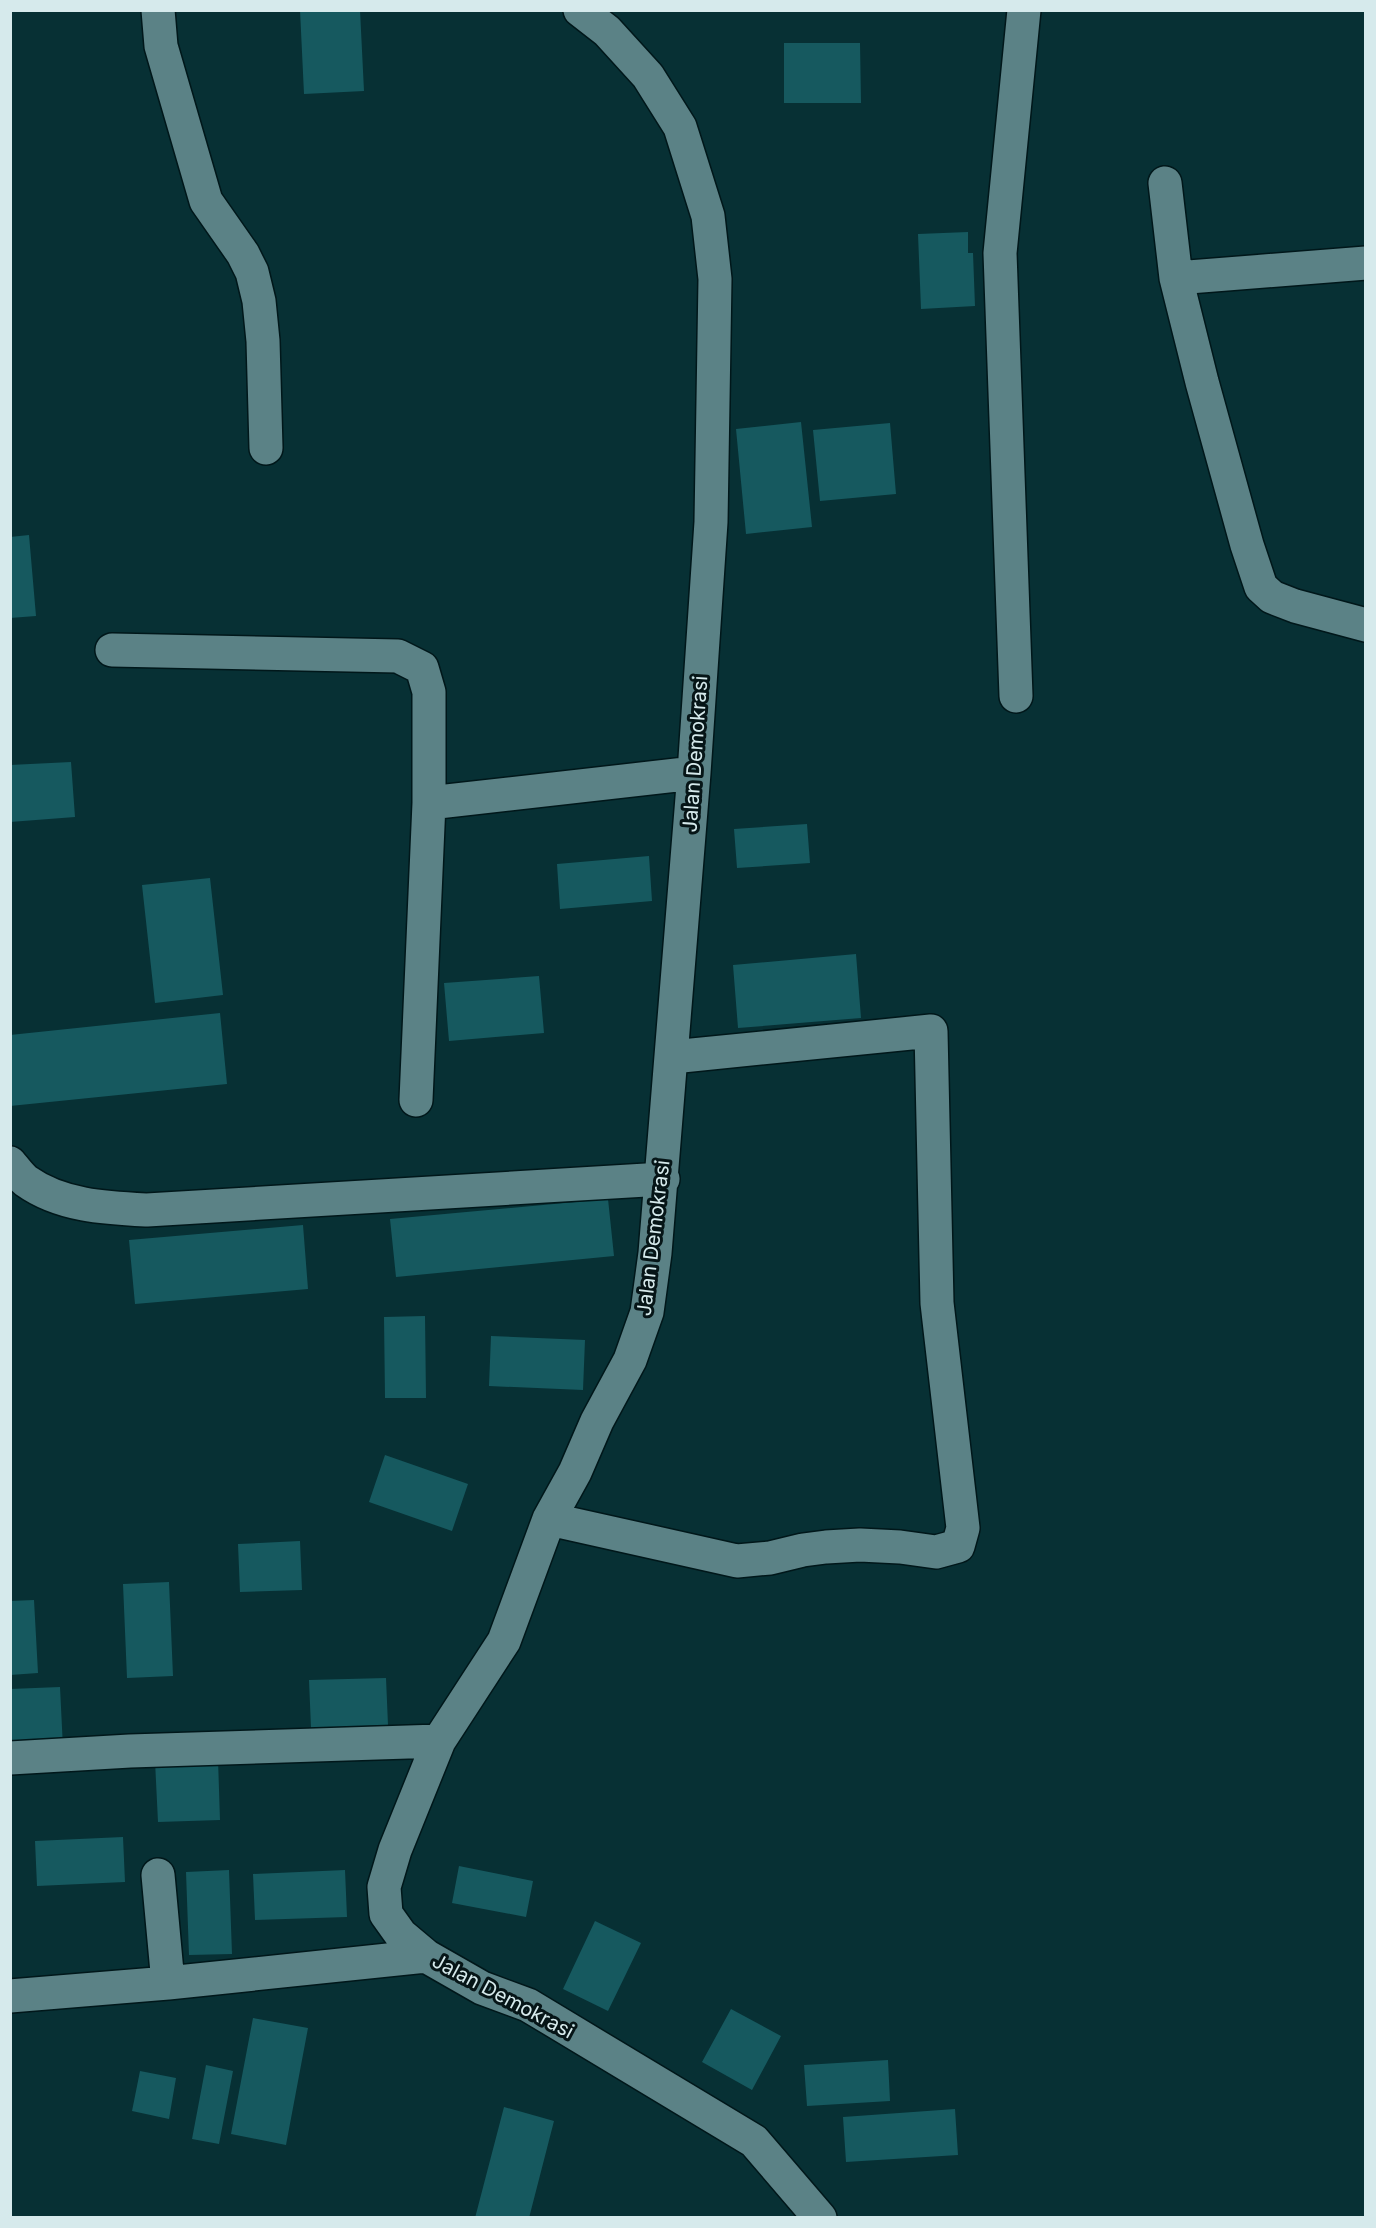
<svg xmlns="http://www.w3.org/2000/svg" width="1376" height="2228" viewBox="0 0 1376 2228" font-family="Inter,sans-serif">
  <rect width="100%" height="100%" fill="#073034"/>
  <path fill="#16595f" d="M 300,10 L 360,10 L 364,91 L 304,94 Z
    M 784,43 L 860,43 L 861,103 L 784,103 Z
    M 968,232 L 968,253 L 973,253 L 975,306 L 921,309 L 918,234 Z
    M 801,422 L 812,527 L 746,534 L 736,429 Z
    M 890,423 L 896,494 L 820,501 L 813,430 Z
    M 29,535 L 36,616 L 10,618 L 10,537 Z
    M 71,762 L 75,817 L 10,822 L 10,765 Z
    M 807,824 L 810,863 L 737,868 L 734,829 Z
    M 649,856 L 652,901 L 560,909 L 557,864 Z
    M 210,878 L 223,995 L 155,1003 L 142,885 Z
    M 856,954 L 861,1018 L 738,1028 L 733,965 Z
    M 539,976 L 544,1033 L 449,1041 L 444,983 Z
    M 220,1013 L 227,1084 L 10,1106 L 10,1035 Z
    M 608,1199 L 614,1256 L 396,1277 L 390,1219 Z
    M 303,1225 L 308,1289 L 135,1304 L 129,1240 Z
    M 425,1316 L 426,1398 L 385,1398 L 384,1317 Z
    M 491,1336 L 585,1340 L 583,1390 L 489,1386 Z
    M 385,1455 L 468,1484 L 452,1531 L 369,1502 Z
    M 300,1541 L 302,1590 L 240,1592 L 238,1544 Z
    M 169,1582 L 173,1676 L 127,1678 L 123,1584 Z
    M 34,1600 L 38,1673 L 10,1675 L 10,1601 Z
    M 386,1678 L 388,1725 L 311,1728 L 309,1680 Z
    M 60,1687 L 63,1748 L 10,1750 L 10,1689 Z
    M 218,1759 L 220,1820 L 158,1822 L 155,1761 Z
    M 123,1837 L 125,1882 L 37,1886 L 35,1841 Z
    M 459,1866 L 533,1881 L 526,1917 L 452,1903 Z
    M 229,1870 L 232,1954 L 189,1955 L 186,1872 Z
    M 345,1870 L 347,1917 L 255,1920 L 253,1874 Z
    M 595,1921 L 641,1943 L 608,2011 L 563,1989 Z
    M 731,2009 L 781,2036 L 752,2090 L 702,2062 Z
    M 253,2018 L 308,2028 L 286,2145 L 231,2134 Z
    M 888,2060 L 890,2101 L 807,2106 L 804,2065 Z
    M 206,2065 L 233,2071 L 219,2144 L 192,2139 Z
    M 140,2071 L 176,2078 L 169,2119 L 132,2111 Z
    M 504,2107 L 554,2121 L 529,2218 L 475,2218 Z
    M 955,2109 L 958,2155 L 846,2162 L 843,2117 Z"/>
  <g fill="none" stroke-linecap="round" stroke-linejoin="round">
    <g stroke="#00171a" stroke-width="36">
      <path id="minor" d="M 158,10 L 161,46 L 206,201 L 243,254 L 252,272 L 259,301 L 263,341 L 266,448
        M 580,10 L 607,31 L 648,76 L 680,127 L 708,216 L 715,279 L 711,522 L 694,773 L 655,1253 L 647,1312 L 630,1360 L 597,1421 L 575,1472 L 549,1519 L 504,1641 L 439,1741 L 395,1850 L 384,1887 L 386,1914 L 401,1935 L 426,1956 L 482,1988 L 528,2005 L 754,2141 L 820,2218
        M 1165,183 L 1176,278 L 1202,382 L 1247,545 L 1261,587 L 1272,597 L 1295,606 L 1366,625
        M 1176,278 L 1366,263
        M 112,650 L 398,656 L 422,668 L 429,692 L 429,803 L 416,1100
        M 1016,696 L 1000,253 L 1024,10
        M 429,803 L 694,773
        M 10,1163 C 15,1169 20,1176 26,1181 C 61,1206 106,1208 147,1210 L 663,1179
        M 549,1519 L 737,1561 L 770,1558 L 803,1550 L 826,1547 L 860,1545 L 900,1547 L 936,1552 L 958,1546 L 963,1528 L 937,1303 L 931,1031 L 672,1057
        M 10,1758 L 130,1751 L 439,1741
        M 158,1875 L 168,1983 L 426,1956
        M 10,1996 L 168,1983"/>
    </g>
    <use href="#minor" stroke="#5b8286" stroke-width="33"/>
  </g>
  <g text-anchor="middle" stroke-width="6" stroke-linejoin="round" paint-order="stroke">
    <g font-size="20" fill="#d6eaec" stroke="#061517">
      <text transform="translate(695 754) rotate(-86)" y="7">Jalan Demokrasi</text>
      <text transform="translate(653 1238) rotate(-83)" y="7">Jalan Demokrasi</text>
      <text transform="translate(503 1996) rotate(28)" y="7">Jalan Demokrasi</text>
    </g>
  </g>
  <rect width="1376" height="2228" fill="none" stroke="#d6eaec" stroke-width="24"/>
</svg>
